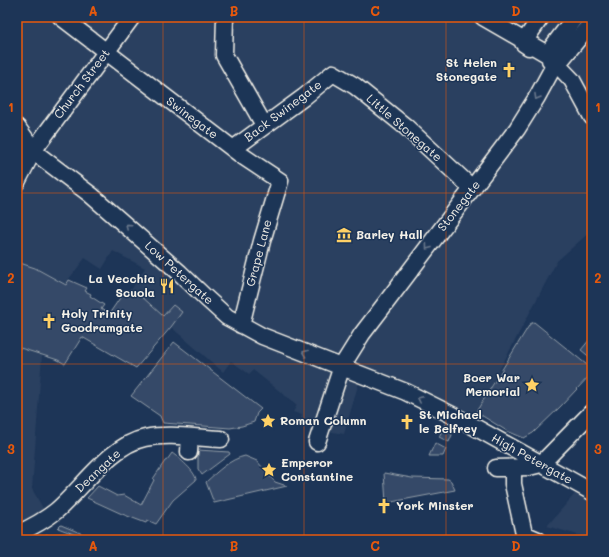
<svg xmlns="http://www.w3.org/2000/svg" width="609" height="557" viewBox="0 0 609 557" font-family="Mali,sans-serif">
  <rect width="100%" height="100%" fill="#1d3557"/>
  <filter id="ink" filterUnits="userSpaceOnUse"><feTurbulence type="fractalNoise" baseFrequency=".025" numOctaves="2"/><feDisplacementMap in="SourceGraphic" scale="8" xChannelSelector="R" yChannelSelector="G"/><feConvolveMatrix kernelMatrix="1 2 1 2 8 2 1 2 1" color-interpolation-filters="sRGB"/></filter>
  <g filter="url(#ink)">
    <path fill="#2a4060" d="M 17,17 L 592,17 L 592,230 L 557,261 L 472,422 L 361,375 L 344,434 L 326,431 L 301,418 L 302,415 L 293,412 L 297,405 L 253,370 L 249,374 L 231,361 L 223,372 L 171,327 L 140,295 L 135,296 L 131,290 L 145,268 L 113,251 L 102,269 L 85,258 L 65,284 L 35,268 L 17,266 Z
      M 17,348 L 42,355 L 32,489 L 44,510 L 18,527 L 17,540 Z
      M 592,477 L 592,539 L 547,526 L 587,480 Z"/>
    <path fill="#354a67" stroke="#949ea8" d="M 17,262 L 35,268 L 66,285 L 69,280 L 87,288 L 85,291 L 91,294 L 90,296 L 104,305 L 101,309 L 109,314 L 122,295 L 131,290 L 135,296 L 140,295 L 163,316 L 173,305 L 182,312 L 171,327 L 136,368 L 82,337 L 65,364 L 58,360 L 17,347 Z
      M 534,322 L 592,369 L 592,373 L 561,406 L 533,433 L 524,438 L 507,431 L 476,412 L 530,324 Z
      M 590,339 L 592,341 L 592,359 L 581,350 Z
      M 174,342 L 261,409 L 257,413 L 254,422 L 242,426 L 230,428 L 163,423 L 160,416 L 131,396 Z
      M 445,424 L 452,435 L 449,442 L 439,437 Z
      M 435,443 L 446,449 L 443,456 L 429,456 Z
      M 198,450 L 229,452 L 230,454 L 202,475 L 198,469 Z
      M 172,453 C 179,458 196,472 196,480 L 173,500 L 156,524 L 147,520 L 146,523 L 122,514 L 87,498 L 98,486 L 117,496 L 124,495 L 141,505 L 154,480 L 153,479 L 165,461 L 167,460 Z
      M 245,456 L 257,461 L 275,482 L 287,486 L 214,503 L 206,482 C 217,472 230,459 245,456 Z
      M 384,473 L 412,478 L 448,479 L 451,481 L 455,490 L 386,503 Z
      M 61,525 L 97,540 L 89,540 L 58,528 Z
      M 47,534 L 50,537 L 54,539 L 58,537 L 59,534 L 75,540 L 39,540 Z"/>
    <g fill="none" stroke-linecap="round" stroke-linejoin="round">
      <g stroke="#f4f1e8" stroke-width="19">
        <path id="minor" d="M 61,17 L 241,155 L 280,181 L 262,241 L 241,325
          M 225,17 L 224,55 L 264,125
          M 483,17 L 547,54 L 572,80 L 592,117
          M 529,47 L 523,43 L 541,17
          M 547,54 L 575,17
          M 550,60 L 556,66 L 592,22
          M 17,127 L 32,148 L 31,150
          M 17,143 L 33,151 L 91,195 L 180,273 L 206,298 L 227,317 L 262,336 L 406,392 L 462,420 L 592,492
          M 233,149 L 304,97 L 333,73 L 355,86 L 406,127 L 472,188
          M 17,182 L 33,151 L 132,17
          M 317,442 L 342,366 L 362,334 L 385,304 L 517,129 L 537,97 L 556,62
          M 189,452 L 190,437
          M 496,468 L 529,467 L 541,464 L 592,412
          M 513,468 L 513,484 L 524,534 L 538,540
          M 17,534 C 30,528 45,520 56,511 C 82,489 110,445 145,438 C 169,433 196,438 221,439"/>
      </g>
      <use href="#minor" stroke="#1d3557" stroke-width="16"/>
    </g>
    <defs><path id="oneway-chevron" d="M-2-3.5L2.5 0L-2 3.5" fill="none" stroke-width="1.6" stroke-linecap="round" stroke-linejoin="round"/></defs>
    <g stroke="#68778a">
      <use href="#oneway-chevron" transform="translate(537 97) rotate(120)"/>
      <use href="#oneway-chevron" transform="translate(128 226) rotate(-138)"/>
      <use href="#oneway-chevron" transform="translate(428 247) rotate(126)"/>
      <use href="#oneway-chevron" transform="translate(305 353) rotate(-159)"/>
      <use href="#oneway-chevron" transform="translate(420 399) rotate(-153)"/>
    </g>
  </g>
  <path fill="none" stroke="#e8590c" stroke-width="1" stroke-opacity="0.55" d="M 163,17 L 163,540M 304,17 L 304,540M 446,17 L 446,540M 17,193 L 592,193M 17,364 L 592,364"/>
  <defs>
    <g id="church-bare" transform="scale(1.2)"><path d="M-1.2-6h2.4v3.5h3.3v2.4h-3.3V6h-2.4V-.1h-3.3v-2.4h3.3Z" fill="#ffd166" stroke="#1d3557" stroke-width="2.5" paint-order="stroke"/></g>
    <g id="museum-bare" transform="scale(1.2)"><path d="M0-6L6-3V-2H-6V-3ZM-5-1h2V3h-2ZM-1-1h2V3h-2ZM3-1h2V3H3ZM-6 4H6V6H-6Z" fill="#ffd166" stroke="#1d3557" stroke-width="2.5" paint-order="stroke"/></g>
    <g id="restaurant-bare" transform="scale(1.2)"><path d="M-5-6h1v4h1v-4h1v4h1v-4h1v5L-1.5 .5V6h-2V.5L-5-1ZM5-6V6H3V1.5H1.5Q1.5-4 5-6Z" fill="#ffd166" stroke="#1d3557" stroke-width="2.5" paint-order="stroke"/></g>
    <g id="sight-bare" transform="scale(1.2)"><path d="M0-6L1.8-2.2L6-1.7L2.9 1.2L3.7 5.4L0 3.3L-3.7 5.4L-2.9 1.2L-6-1.7L-1.8-2.2Z" fill="#ffd166" stroke="#1d3557" stroke-width="2.5" paint-order="stroke"/></g>
  </defs>
  <g fill-rule="evenodd">
    <use href="#church-bare" x="509" y="70"/>
    <use href="#museum-bare" x="344" y="235"/>
    <use href="#restaurant-bare" x="167" y="286"/>
    <use href="#church-bare" x="49" y="321"/>
    <use href="#sight-bare" x="532" y="385"/>
    <use href="#sight-bare" x="268" y="421"/>
    <use href="#church-bare" x="407" y="422"/>
    <use href="#sight-bare" x="269" y="470"/>
    <use href="#church-bare" x="384" y="506"/>
  </g>
  <g text-anchor="middle" stroke-width="3" stroke-linejoin="round" paint-order="stroke">
    <g font-size="12" font-weight="bold" fill="#f4f1e8" stroke="#1d3557" text-anchor="start">
      <text x="497" y="67" text-anchor="end">St Helen<tspan x="497" dy="14">Stonegate</tspan></text>
      <text x="356" y="239">Barley Hall</text>
      <text x="155" y="283" text-anchor="end">La Vecchia<tspan x="155" dy="14">Scuola</tspan></text>
      <text x="61" y="318">Holy Trinity<tspan x="61" dy="14">Goodramgate</tspan></text>
      <text x="520" y="382" text-anchor="end">Boer War<tspan x="520" dy="14">Memorial</tspan></text>
      <text x="419" y="419">St Michael<tspan x="419" dy="14">le Belfrey</tspan></text>
      <text x="280" y="425">Roman Column</text>
      <text x="281" y="467">Emperor<tspan x="281" dy="14">Constantine</tspan></text>
      <text x="396" y="510">York Minster</text>
    </g>
    <g font-size="12" fill="#f4f1e8" stroke="#1d3557">
      <text transform="translate(82 84) rotate(-53)" y="4">Church Street</text>
      <text transform="translate(283 111) rotate(-37)" y="4">Back Swinegate</text>
      <text transform="translate(192 118) rotate(37)" y="4">Swinegate</text>
      <text transform="translate(404 128) rotate(41)" y="4">Little Stonegate</text>
      <text transform="translate(459 206) rotate(-52)" y="4">Stonegate</text>
      <text transform="translate(259 253) rotate(-75)" y="4">Grape Lane</text>
      <text transform="translate(179 273) rotate(42)" y="4">Low Petergate</text>
      <text transform="translate(532 459) rotate(29)" y="4">High Petergate</text>
      <text transform="translate(98 471) rotate(-43)" y="4">Deangate</text>
    </g>
  </g>
  <rect width="609" height="557" fill="none" stroke="#1d3557" stroke-width="44"/>
  <rect x="22" y="22" width="565" height="513" fill="none" stroke="#e8590c" stroke-width="1.5"/>
  <g font-size="13" text-anchor="middle" font-weight="bold" fill="#e8590c">
    <text x="93" y="16">A</text>
    <text x="234" y="16">B</text>
    <text x="375" y="16">C</text>
    <text x="516" y="16">D</text>
    <text x="11" y="112">1</text>
    <text x="598" y="112">1</text>
    <text x="11" y="283">2</text>
    <text x="598" y="283">2</text>
    <text x="11" y="454">3</text>
    <text x="598" y="454">3</text>
    <text x="93" y="551">A</text>
    <text x="234" y="551">B</text>
    <text x="375" y="551">C</text>
    <text x="516" y="551">D</text>
  </g>
</svg>
